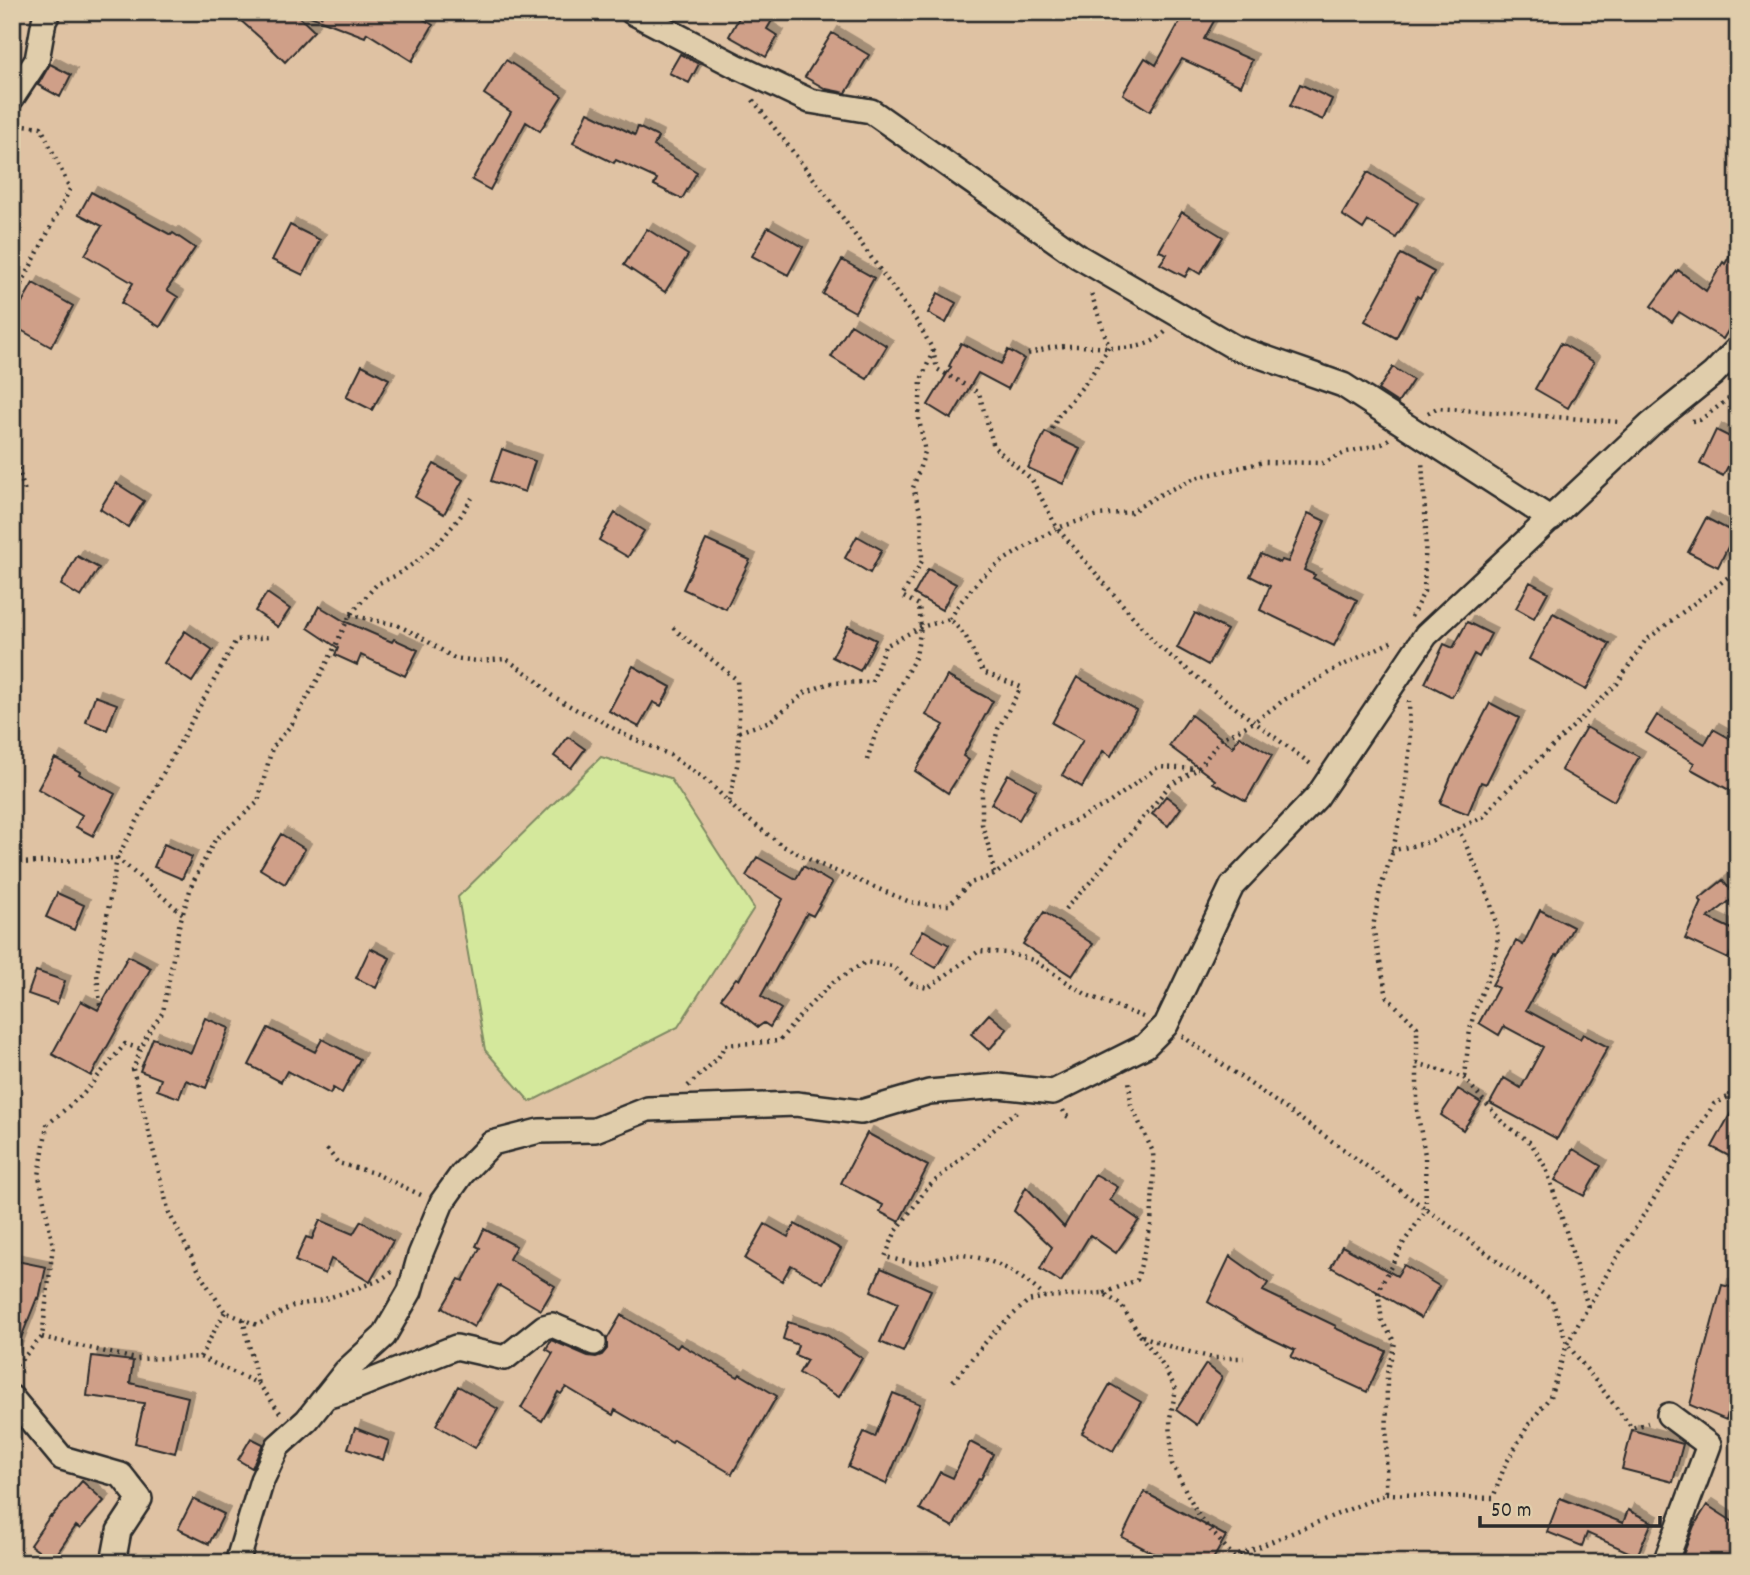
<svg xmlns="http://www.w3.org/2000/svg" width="1750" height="1575" viewBox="0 0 1750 1575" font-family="Dekko,sans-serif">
  <defs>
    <filter id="shadow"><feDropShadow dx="6" dy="-6" stdDeviation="0" flood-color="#0004"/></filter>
  </defs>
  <rect width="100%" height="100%" fill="#dfc2a3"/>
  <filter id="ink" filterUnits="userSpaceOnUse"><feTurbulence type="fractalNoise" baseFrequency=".0143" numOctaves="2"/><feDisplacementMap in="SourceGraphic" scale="14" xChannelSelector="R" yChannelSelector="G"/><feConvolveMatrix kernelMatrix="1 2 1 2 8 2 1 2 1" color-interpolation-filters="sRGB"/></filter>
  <g filter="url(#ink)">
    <path fill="#d4e89c" stroke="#808a64" stroke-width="2" d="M 601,757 L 670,778 L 754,908 L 678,1027 L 530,1102 L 485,1050 L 458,897 Z"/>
    <path fill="#cf9f88" stroke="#2b2b2b" stroke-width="2" filter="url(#shadow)" d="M 231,12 L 294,12 L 314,31 L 285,62 L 266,43 Z
      M 305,12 L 411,12 L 433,25 L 412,61 L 367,33 L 365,37 L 305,14 Z
      M 742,12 L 777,12 L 767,29 L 778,36 L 766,57 L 729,36 Z
      M 1185,12 L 1219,12 L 1204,39 L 1252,60 L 1241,86 L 1182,59 L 1150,111 L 1123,94 L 1145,58 L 1156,65 Z
      M 832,33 L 869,55 L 846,93 L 826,89 L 805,77 Z
      M 680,54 L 699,64 L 689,83 L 669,73 Z
      M 506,60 L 562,96 L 540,131 L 526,122 L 490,190 L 472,180 L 511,112 L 484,94 Z
      M 50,64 L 71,75 L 60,97 L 38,85 Z
      M 1300,84 L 1332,99 L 1323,120 L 1290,106 Z
      M 588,112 L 635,135 L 638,127 L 658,137 L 654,146 L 697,172 L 682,199 L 654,185 L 657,179 L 616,160 L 614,163 L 573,143 Z
      M 1368,172 L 1418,203 L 1396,238 L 1368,221 L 1363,229 L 1342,215 Z
      M 91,192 L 171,235 L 173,233 L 195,248 L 167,290 L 178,297 L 160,327 L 121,303 L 133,283 L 85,255 L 102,226 L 79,214 Z
      M 1182,212 L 1223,237 L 1200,274 L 1190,268 L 1185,277 L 1160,264 L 1167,254 L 1159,251 Z
      M 290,225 L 320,240 L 303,275 L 272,260 Z
      M 768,227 L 803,247 L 788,275 L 752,256 Z
      M 647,229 L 688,255 L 665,292 L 624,265 Z
      M 1738,242 L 1738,314 L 1723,339 L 1679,312 L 1672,322 L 1651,306 L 1678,270 L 1706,291 L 1723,262 L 1725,264 Z
      M 1401,254 L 1434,272 L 1420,298 L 1417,296 L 1396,338 L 1365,321 Z
      M 842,260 L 874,278 L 855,312 L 823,294 Z
      M 33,283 L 73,306 L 51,347 L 12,325 L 12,320 Z
      M 938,293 L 956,303 L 946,323 L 928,313 Z
      M 851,324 L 887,346 L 867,379 L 831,357 Z
      M 961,343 L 1001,364 L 1008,350 L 1024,359 L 1008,389 L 978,373 L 951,419 L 928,405 L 951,367 L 949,366 Z
      M 1561,343 L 1594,362 L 1568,408 L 1535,389 Z
      M 362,365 L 389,379 L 372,410 L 346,397 Z
      M 1393,367 L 1413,380 L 1398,403 L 1378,390 Z
      M 1716,430 L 1738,441 L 1738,447 L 1723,476 L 1700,464 Z
      M 1045,432 L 1080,449 L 1063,484 L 1028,468 Z
      M 502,449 L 535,461 L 525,492 L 491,481 Z
      M 434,464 L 463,480 L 444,514 L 415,497 Z
      M 116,483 L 144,501 L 128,527 L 100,509 Z
      M 615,513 L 644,531 L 628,557 L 599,540 Z
      M 1308,513 L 1325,521 L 1304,570 L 1315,575 L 1313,578 L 1357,600 L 1334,646 L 1260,610 L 1270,586 L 1250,576 L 1261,554 L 1280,563 L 1282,560 L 1288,562 Z
      M 1706,518 L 1735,533 L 1718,567 L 1688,552 Z
      M 857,536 L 882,550 L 870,573 L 845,558 Z
      M 706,540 L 750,560 L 726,609 L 683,589 Z
      M 77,556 L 99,568 L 81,597 L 61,585 Z
      M 928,569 L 956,584 L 942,610 L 914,594 Z
      M 1530,582 L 1548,592 L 1534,618 L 1516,608 Z
      M 267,593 L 290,609 L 278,627 L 255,611 Z
      M 319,606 L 344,621 L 392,642 L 394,639 L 418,650 L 405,676 L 361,655 L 357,665 L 335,655 L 338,648 L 308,628 Z
      M 1195,613 L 1227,630 L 1208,665 L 1177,648 Z
      M 1553,613 L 1610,644 L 1586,690 L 1529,659 Z
      M 1467,622 L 1491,634 L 1479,657 L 1474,654 L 1452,697 L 1425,683 L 1444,644 L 1453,648 Z
      M 848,626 L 876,640 L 860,671 L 832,657 Z
      M 185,631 L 213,650 L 192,682 L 164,663 Z
      M 633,666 L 671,687 L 661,706 L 653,702 L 639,727 L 609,711 Z
      M 947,676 L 993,701 L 963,756 L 969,760 L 948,793 L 915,771 L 944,725 L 926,715 Z
      M 1077,677 L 1136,710 L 1111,756 L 1103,751 L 1082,787 L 1062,775 L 1083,740 L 1052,723 Z
      M 95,696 L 117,704 L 107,730 L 86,722 Z
      M 1490,703 L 1519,718 L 1486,784 L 1481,782 L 1468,814 L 1440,803 L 1452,774 L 1453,774 Z
      M 1191,715 L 1233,747 L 1239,736 L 1272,755 L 1246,801 L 1213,783 L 1215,780 L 1169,746 Z
      M 1657,715 L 1705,744 L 1713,729 L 1738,743 L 1738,795 L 1691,769 L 1694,763 L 1646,733 Z
      M 1586,727 L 1639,757 L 1614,801 L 1561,770 Z
      M 568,737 L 585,749 L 571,768 L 554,756 Z
      M 55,758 L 80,772 L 79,774 L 115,794 L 93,836 L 76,827 L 82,815 L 38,789 Z
      M 1008,774 L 1036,790 L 1019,820 L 991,804 Z
      M 1166,796 L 1181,808 L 1168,826 L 1152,814 Z
      M 281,834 L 305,849 L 285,884 L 260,869 Z
      M 164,844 L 192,857 L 182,879 L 154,867 Z
      M 757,857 L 796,879 L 803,866 L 832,883 L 813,916 L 807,913 L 761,996 L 781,1009 L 770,1027 L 764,1023 L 758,1027 L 721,998 L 736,978 L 739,980 L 783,899 L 746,876 Z
      M 1723,880 L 1736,896 L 1708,918 L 1738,932 L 1738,937 L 1728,959 L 1685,939 L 1702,902 L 1699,899 Z
      M 57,893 L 84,905 L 74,930 L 46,917 Z
      M 1540,910 L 1573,927 L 1558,956 L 1556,955 L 1526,1010 L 1580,1039 L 1583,1034 L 1608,1047 L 1557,1139 L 1490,1103 L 1504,1078 L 1521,1088 L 1543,1047 L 1504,1026 L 1499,1035 L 1479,1023 L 1498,988 L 1492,985 L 1516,941 L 1523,945 Z
      M 1044,912 L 1093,944 L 1072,976 L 1023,944 Z
      M 923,930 L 949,945 L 936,968 L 910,953 Z
      M 370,948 L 390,958 L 376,988 L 356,978 Z
      M 128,956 L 151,968 L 91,1076 L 52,1054 L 81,1001 L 98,1010 Z
      M 36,971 L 65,981 L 57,1004 L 28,994 Z
      M 989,1014 L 1007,1029 L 989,1050 L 971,1034 Z
      M 205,1018 L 229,1028 L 206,1088 L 186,1080 L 179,1098 L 157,1090 L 161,1079 L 140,1071 L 153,1038 L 191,1053 Z
      M 268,1028 L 315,1052 L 322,1039 L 360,1059 L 342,1093 L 333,1088 L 330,1094 L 287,1071 L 281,1082 L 249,1065 Z
      M 1458,1089 L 1481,1103 L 1463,1130 L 1441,1115 Z
      M 1738,1100 L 1738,1161 L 1712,1147 Z
      M 867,1133 L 928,1166 L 899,1222 L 880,1212 L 883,1205 L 841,1183 Z
      M 1573,1149 L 1601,1166 L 1584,1196 L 1555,1180 Z
      M 1095,1174 L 1118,1187 L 1110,1200 L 1139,1220 L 1116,1253 L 1090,1235 L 1061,1282 L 1040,1269 L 1052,1247 L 1014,1211 L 1026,1187 L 1064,1227 Z
      M 320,1220 L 353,1234 L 361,1221 L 393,1241 L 370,1282 L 331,1259 L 325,1274 L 295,1261 L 306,1237 L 312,1239 Z
      M 765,1224 L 788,1237 L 795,1224 L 841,1249 L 823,1283 L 791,1265 L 782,1281 L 745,1259 Z
      M 484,1229 L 516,1246 L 509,1259 L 555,1286 L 541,1310 L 498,1285 L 474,1327 L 442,1308 L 459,1279 L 463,1281 L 480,1248 L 476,1246 Z
      M 1342,1246 L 1397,1276 L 1404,1265 L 1439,1286 L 1421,1318 L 1359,1281 L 1358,1282 L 1331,1267 Z
      M 1230,1256 L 1268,1283 L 1263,1291 L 1336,1326 L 1335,1328 L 1386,1351 L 1367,1392 L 1291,1357 L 1295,1350 L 1257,1332 L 1208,1302 Z
      M 12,1260 L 46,1267 L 39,1299 L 37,1298 L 13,1358 Z
      M 881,1268 L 931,1290 L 903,1352 L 880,1342 L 898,1303 L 871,1291 Z
      M 1722,1285 L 1738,1289 L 1738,1377 L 1726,1420 L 1690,1405 Z
      M 621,1315 L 677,1348 L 680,1344 L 738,1377 L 740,1374 L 777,1396 L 732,1474 L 674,1440 L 672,1443 L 615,1410 L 613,1415 L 566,1387 L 561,1394 L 558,1392 L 542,1421 L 521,1408 L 553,1353 L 546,1349 L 551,1340 L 588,1356 L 596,1357 L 602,1355 L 607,1349 L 607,1339 Z
      M 788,1322 L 825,1334 L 862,1358 L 839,1397 L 799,1373 L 807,1360 L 795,1355 L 798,1345 L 783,1339 Z
      M 92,1356 L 133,1361 L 130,1383 L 188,1397 L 175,1453 L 135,1443 L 144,1403 L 87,1396 Z
      M 1206,1364 L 1222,1377 L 1197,1425 L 1176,1410 Z
      M 1110,1384 L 1141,1402 L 1113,1451 L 1082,1433 Z
      M 458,1386 L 498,1409 L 475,1448 L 436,1425 Z
      M 893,1393 L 920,1404 L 886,1484 L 848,1467 L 864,1432 L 875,1437 Z
      M 355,1428 L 389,1441 L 383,1460 L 348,1448 Z
      M 1632,1430 L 1683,1444 L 1673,1482 L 1622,1469 Z
      M 251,1438 L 263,1444 L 252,1468 L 238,1460 Z
      M 970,1442 L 993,1454 L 981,1479 L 979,1478 L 953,1527 L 920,1509 L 940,1472 L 953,1478 Z
      M 82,1481 L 104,1501 L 80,1529 L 76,1526 L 52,1561 L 30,1545 L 50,1516 L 51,1517 Z
      M 1144,1492 L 1226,1536 L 1211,1563 L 1172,1563 L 1122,1537 Z
      M 1560,1498 L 1623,1523 L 1628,1510 L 1652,1522 L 1637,1556 L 1587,1533 L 1582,1546 L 1547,1532 Z
      M 193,1499 L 224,1514 L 209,1544 L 178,1529 Z
      M 1707,1505 L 1738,1525 L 1738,1544 L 1726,1563 L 1695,1563 L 1683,1555 L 1694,1526 Z"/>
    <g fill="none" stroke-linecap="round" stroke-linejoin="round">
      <g stroke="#2b2b2b" stroke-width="28">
        <path id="minor" d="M 632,12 L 738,67 L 810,101 L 871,111 L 1079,257 L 1234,347 L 1343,385 L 1551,519
          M 12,98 L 37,60 L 44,21 L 49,12
          M 325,1397 L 346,1391 L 456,1347 L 505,1358 L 544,1327 L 552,1325 L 594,1343
          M 12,1398 L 62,1458 L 121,1475 L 140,1499 L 119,1531 L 113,1563
          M 237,1563 L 262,1480 L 278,1446 L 307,1420 L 346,1371 L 384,1336 L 410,1291 L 420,1255 L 442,1202 L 462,1174 L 492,1143 L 539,1131 L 595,1130 L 648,1109 L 796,1104 L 861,1112 L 929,1092 L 999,1086 L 1053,1092 L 1145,1046 L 1166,1025 L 1232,886 L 1317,797 L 1426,635 L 1651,424 L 1713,374 L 1738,348
          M 1665,1563 L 1709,1445 L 1669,1415"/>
      </g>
      <path stroke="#2b2b2b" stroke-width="4.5" stroke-dasharray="2 5" stroke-linecap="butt" d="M 320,17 L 322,12
        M 753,100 L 830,200 L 918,323 L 933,350 L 937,369 L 979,393 L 994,447 L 1032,480 L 1057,528 L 1158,646 L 1233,706 L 1312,765
        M 12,125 L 16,124 L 41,127 L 70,189 L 12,303
        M 1028,354 C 1042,349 1055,346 1070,346 C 1101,345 1141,357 1165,332
        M 1428,413 L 1437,408 L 1620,422
        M 1692,421 L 1700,420 L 1738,392
        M 1052,429 L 1059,415 L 1088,380 L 1109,347 L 1090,290
        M 12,448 L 26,495
        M 350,615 L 397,625 L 419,636 L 454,658 L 477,661 L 506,659 L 534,678 L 551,695 L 577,710 L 594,717 L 623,734 L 670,755 L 710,783 L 737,811 L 783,846 L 821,865 L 910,902 L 930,905 L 949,905 L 970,883 L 994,875 L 1051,833 L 1109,803 L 1158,767 L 1198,769
        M 1411,617 L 1424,592 L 1426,530 L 1422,461
        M 950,619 L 959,604 L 979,580 L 999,563 L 1057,528 L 1098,515 L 1131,512 L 1157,496 L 1195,478 L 1264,462 L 1323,463 L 1347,452 L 1382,444 L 1389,439
        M 673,628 L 737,680 L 739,716 L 738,761 L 729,802
        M 739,732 L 770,721 L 806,692 L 830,683 L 872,682 L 885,646 L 921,627 L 950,619 L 966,637 L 983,672 L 1021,687 L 998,729 L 982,791 L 982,824 L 991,855 L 994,874
        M 867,760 L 874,738 L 888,707 L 916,656 L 921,627 L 919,605 L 902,596 L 922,561 L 921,514 L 913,488 L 925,452 L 919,419 L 921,380 L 933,351
        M 1458,828 C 1472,859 1492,896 1497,930 C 1501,956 1482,989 1474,1013 C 1468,1034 1467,1056 1465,1078
        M 1391,851 L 1429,842 L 1483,817 L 1503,794 L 1617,684 L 1645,641 L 1731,575 L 1738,567
        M 19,863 L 117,858 L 183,914
        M 1065,909 L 1094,878 L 1169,786 L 1198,769 L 1221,739 L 1254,722 L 1284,700 L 1335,669 L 1395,640
        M 100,1005 L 97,974 L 117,858 L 236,640 L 269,637
        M 1182,1036 L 1329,1139 L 1552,1300 L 1567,1344 L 1632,1428 L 1648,1423
        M 1417,1063 L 1464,1078 L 1503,1123 L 1531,1143 L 1546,1168 L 1564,1224 L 1588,1307
        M 688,1086 L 718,1058 L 725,1045 L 779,1041 L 804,1011 L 833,982 L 866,962 L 892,966 L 913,985 L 928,988 L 979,951 L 1007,953 L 1033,960 L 1087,995 L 1143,1017
        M 1063,1110 L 1065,1115 L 1072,1119
        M 1017,1112 L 1005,1120 L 927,1188 L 895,1233 L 885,1257 C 895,1259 907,1263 917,1263 C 932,1263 946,1254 960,1255 C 993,1257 1022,1275 1045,1297
        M 327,1149 L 338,1163 L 374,1173 L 421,1195
        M 392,1272 L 378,1281 L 322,1300 L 293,1306 L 257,1325 L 225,1312 L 203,1279 L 169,1213 L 133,1069 L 147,1035 L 163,1012 L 179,926 L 192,884 L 215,840 L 258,802 L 272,748 L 292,724 L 326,665 L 350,615 L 377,584 L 397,575 L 417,561 L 441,540 L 460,517 L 472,498
        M 1104,1293 L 1137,1280 L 1151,1225 L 1154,1168 L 1153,1152 L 1131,1105 L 1129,1079
        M 243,1319 L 258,1384
        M 1140,1335 L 1160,1361 L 1176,1389 L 1170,1418 L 1172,1464 L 1200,1518 L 1234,1557 L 1386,1494 L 1387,1373 L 1395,1343 L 1382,1321 L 1378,1291 L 1404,1242 L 1426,1210 L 1425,1155 L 1417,1110 L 1417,1027 L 1387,997 L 1373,927 L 1380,890 L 1393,850 L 1404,798 L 1410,745 L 1409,701
        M 42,1337 L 136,1359 L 200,1357 L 259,1384 L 281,1414
        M 200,1357 L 225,1312
        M 12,1370 L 42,1337 L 53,1246 L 39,1176 L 47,1125 L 84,1093 L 125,1044 L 141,1049
        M 953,1381 L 995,1331 L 1028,1301 L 1045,1297 L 1103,1293 L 1121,1305 L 1140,1335 L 1171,1347 L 1213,1358 L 1244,1358
        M 1386,1494 L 1493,1498 L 1505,1465 L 1529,1424 L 1550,1397 L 1567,1344 L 1615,1260 L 1714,1104 L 1738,1092"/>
      <use href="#minor" stroke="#e0cdab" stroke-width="23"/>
    </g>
  </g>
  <rect width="1750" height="1575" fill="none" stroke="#e0cdab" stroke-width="42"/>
  <rect x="21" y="21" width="1708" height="1533" fill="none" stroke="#2b2b2b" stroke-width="2.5" filter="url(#ink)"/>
  <path d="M1480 1516v10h180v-10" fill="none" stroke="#2b2b2b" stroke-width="3.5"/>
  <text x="1491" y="1516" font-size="21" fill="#2b2b2b" stroke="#e0cdab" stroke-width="5" paint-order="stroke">50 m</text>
</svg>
